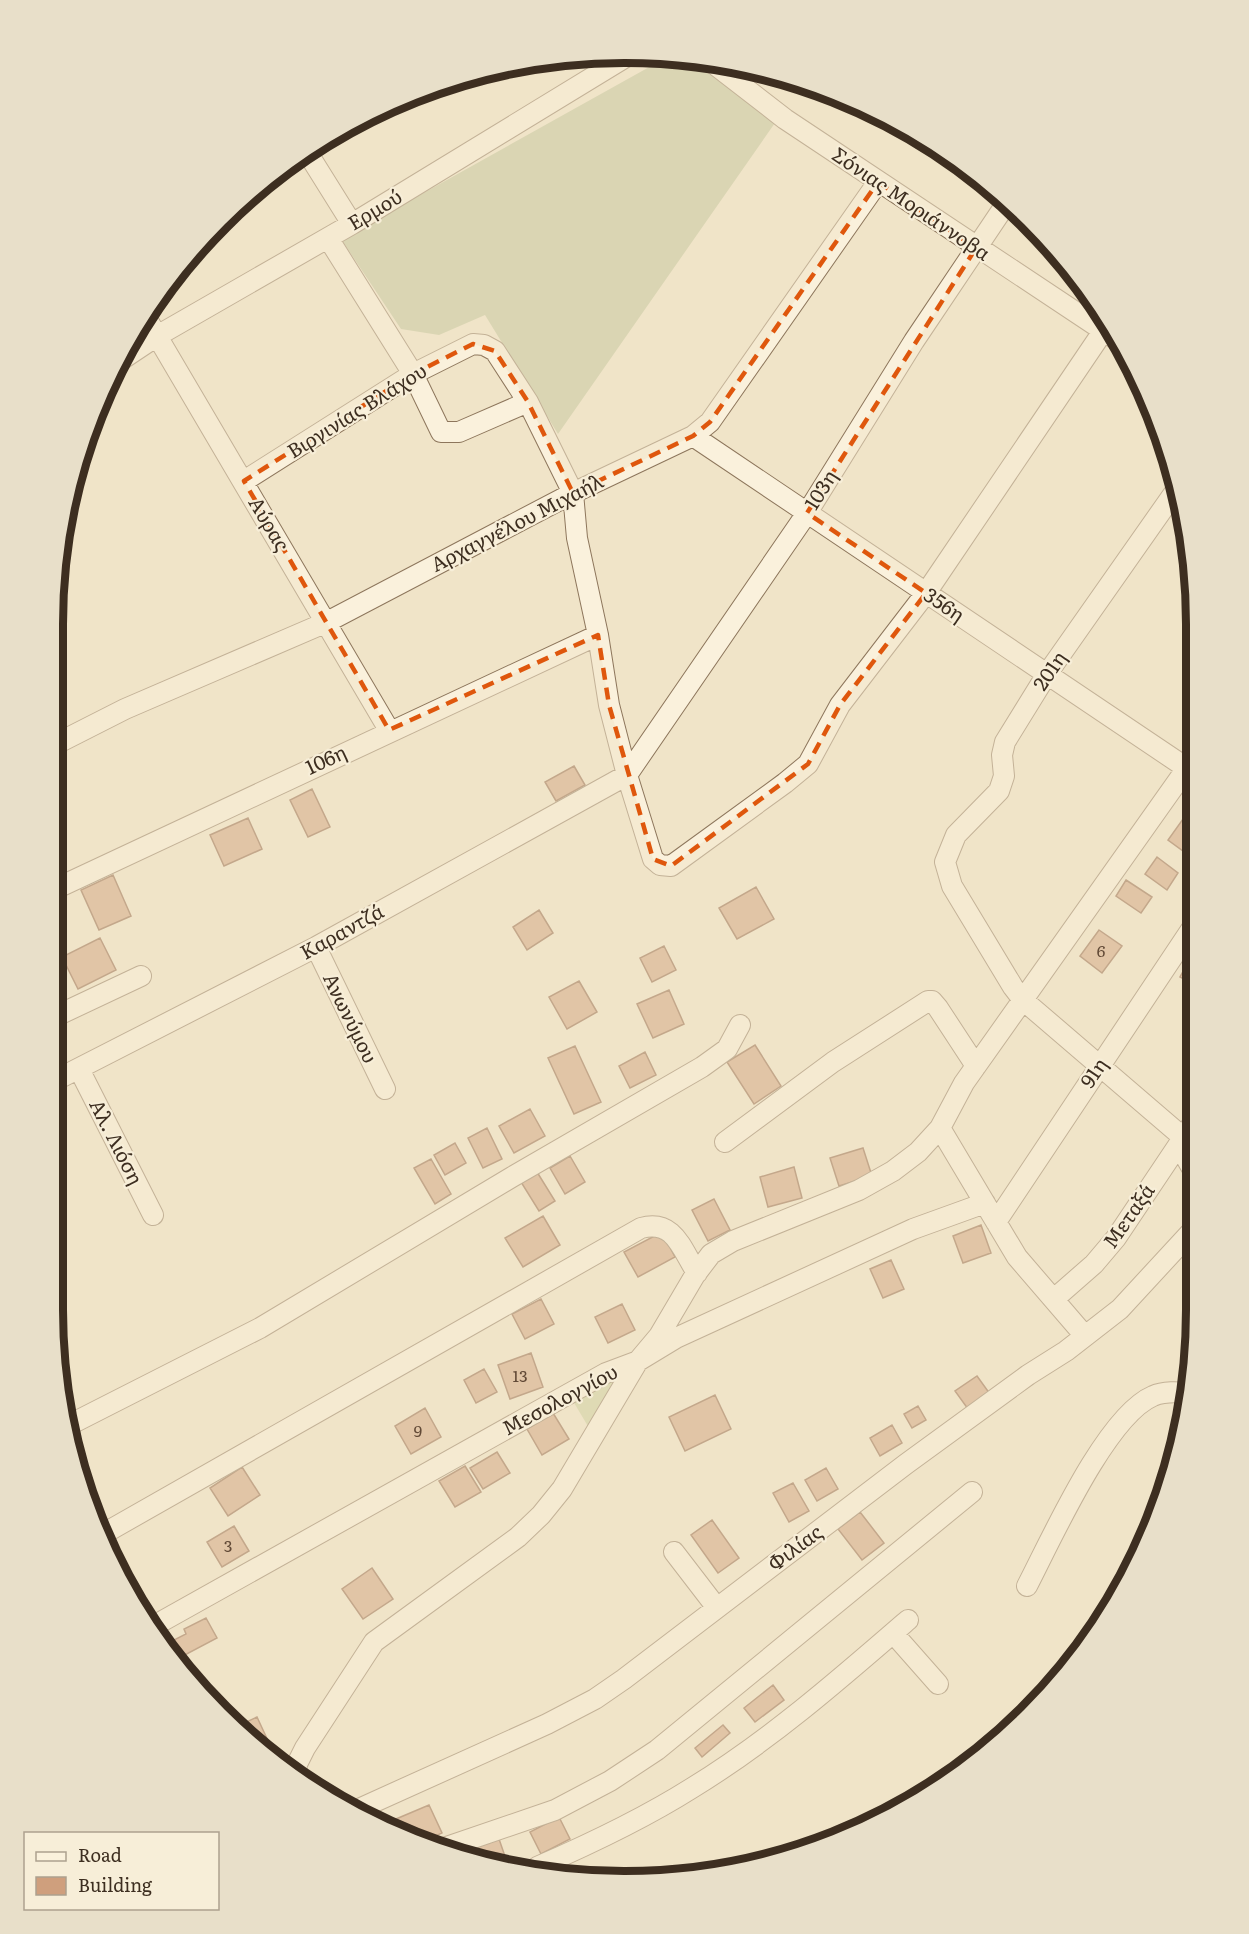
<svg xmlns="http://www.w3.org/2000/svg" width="1249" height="1934" viewBox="0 0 1249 1934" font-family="Literata,serif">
  <rect width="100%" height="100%" fill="#f0e4c8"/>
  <path fill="#c9cf9b" d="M 620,1375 L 589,1428 L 573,1401 Z"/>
  <path fill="#bfc49a" d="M 669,56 L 684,57 L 777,120 L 558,434 L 485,315 L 439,335 L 401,329 L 341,239 Z"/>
  <path fill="#cf9f7d" stroke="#8d5f41" stroke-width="1.5" d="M 574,766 L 585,785 L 556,801 L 545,782 Z
    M 312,789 L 330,827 L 308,837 L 290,800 Z
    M 248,818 L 262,849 L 224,866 L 210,835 Z
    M 1183,819 L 1194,827 L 1194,859 L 1168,840 Z
    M 1157,857 L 1178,873 L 1167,890 L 1145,874 Z
    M 113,875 L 131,916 L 99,930 L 81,890 Z
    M 1126,880 L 1152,897 L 1141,913 L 1116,896 Z
    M 756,887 L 774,919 L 737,939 L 719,908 Z
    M 539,910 L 553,933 L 527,950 L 513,927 Z
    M 1099,930 L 1122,946 L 1102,973 L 1080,956 Z
    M 100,938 L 116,970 L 78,989 L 62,957 Z
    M 664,946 L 676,970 L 652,982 L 640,958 Z
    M 1191,957 L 1194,958 L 1193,984 L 1180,977 Z
    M 579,981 L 597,1012 L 567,1029 L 549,997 Z
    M 669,990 L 684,1024 L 653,1038 L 637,1004 Z
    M 755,1045 L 781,1086 L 754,1104 L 727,1062 Z
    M 575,1046 L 601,1102 L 574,1114 L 548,1058 Z
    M 645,1052 L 656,1075 L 630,1088 L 619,1066 Z
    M 530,1109 L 545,1136 L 514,1153 L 499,1126 Z
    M 54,1111 L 64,1130 L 54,1136 Z
    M 487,1128 L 502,1159 L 483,1168 L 468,1138 Z
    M 455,1143 L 466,1163 L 445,1175 L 434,1155 Z
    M 863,1148 L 872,1176 L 839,1186 L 830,1158 Z
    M 570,1156 L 585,1182 L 565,1194 L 550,1168 Z
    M 431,1159 L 451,1194 L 435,1204 L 414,1168 Z
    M 794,1167 L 802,1198 L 768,1207 L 760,1177 Z
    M 537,1172 L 555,1201 L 539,1211 L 521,1182 Z
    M 714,1199 L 730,1230 L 708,1241 L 692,1210 Z
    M 543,1216 L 560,1245 L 523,1267 L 505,1238 Z
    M 981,1225 L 991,1253 L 963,1263 L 953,1236 Z
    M 662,1232 L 675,1257 L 638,1277 L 624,1252 Z
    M 891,1260 L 904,1289 L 883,1298 L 870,1269 Z
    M 541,1299 L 554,1324 L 525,1339 L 512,1314 Z
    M 622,1304 L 635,1330 L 608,1343 L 595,1317 Z
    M 531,1353 L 543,1387 L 510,1399 L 498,1365 Z
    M 484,1369 L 497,1392 L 476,1403 L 464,1380 Z
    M 977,1376 L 990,1394 L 968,1409 L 955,1391 Z
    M 715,1395 L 731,1429 L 685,1451 L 669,1417 Z
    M 918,1406 L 926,1420 L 912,1428 L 904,1414 Z
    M 425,1408 L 441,1437 L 411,1454 L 395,1426 Z
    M 553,1413 L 569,1439 L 542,1455 L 527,1429 Z
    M 892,1425 L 902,1443 L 880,1456 L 870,1438 Z
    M 497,1452 L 510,1473 L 483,1489 L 470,1468 Z
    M 465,1466 L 481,1492 L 455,1507 L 439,1481 Z
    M 242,1467 L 260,1495 L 228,1516 L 210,1488 Z
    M 826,1468 L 838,1489 L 817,1501 L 805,1480 Z
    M 793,1483 L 809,1511 L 789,1522 L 773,1493 Z
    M 860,1512 L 884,1543 L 862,1560 L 838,1529 Z
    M 712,1520 L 739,1558 L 718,1573 L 691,1535 Z
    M 234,1526 L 249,1551 L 222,1567 L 207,1542 Z
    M 372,1568 L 393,1599 L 363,1619 L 342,1589 Z
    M 206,1618 L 217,1638 L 181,1657 L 172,1641 L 186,1634 L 184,1629 Z
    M 773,1685 L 784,1700 L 755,1722 L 744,1708 Z
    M 257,1717 L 270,1745 L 262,1748 L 240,1725 Z
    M 723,1725 L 730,1733 L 702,1757 L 695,1748 Z
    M 429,1805 L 442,1833 L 423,1842 L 401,1830 L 396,1819 Z
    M 559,1817 L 570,1839 L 541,1854 L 530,1832 Z
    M 499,1839 L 507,1862 L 458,1854 Z"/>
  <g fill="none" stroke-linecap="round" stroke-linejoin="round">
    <g stroke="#8d765c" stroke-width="22">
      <path id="street" d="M 709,60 L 785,119 L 1119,341
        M 307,152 L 352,224
        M 328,238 L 413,374 L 441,432 L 459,432 L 528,402
        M 147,319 L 389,730
        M 118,362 L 157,336 L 352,224 L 629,55
        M 693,436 L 1194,773
        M 244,481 L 413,374 L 473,344 L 484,345 L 495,351 L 528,402 L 573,493 L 577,538 L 598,635 L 609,705 L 627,775 L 653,859 L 660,865 L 671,866 L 785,783 L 808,764 L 840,705 L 926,593 L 1108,324
        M 1179,486 L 1047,674 L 1005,742 L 1002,755 L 1004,776 L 999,791 L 956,835 L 945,862 L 952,886 L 1013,987 L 1023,1000 L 1185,1139 L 1185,1156 L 1193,1170
        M 56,744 L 125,709 L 327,622 L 573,493 L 693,436 L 710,422 L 878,182
        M 55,889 L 598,635
        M 316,947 L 385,1089
        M 54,1017 L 141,976
        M 79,1069 L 153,1215
        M 54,1081 L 316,947 L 627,775 L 807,513 L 914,341 L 1008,201
        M 940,1128 L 1017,1257 L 1085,1336
        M 725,1142 L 833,1062 L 928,1001 L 932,1001 L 938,1008 L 976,1066
        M 996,1222 L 1194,925
        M 1054,1299 L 1094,1264 L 1116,1238 L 1193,1123
        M 71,1424 L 260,1328 L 512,1177 L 702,1067 L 727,1049 L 740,1025
        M 103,1534 L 641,1228 C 674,1219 681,1248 697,1273
        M 674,1552 L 717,1608
        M 1027,1586 C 1051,1540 1106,1416 1153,1396 C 1164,1391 1178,1392 1189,1393
        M 150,1628 L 606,1373 L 638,1361 L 676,1338 L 913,1229 L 985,1203
        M 893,1633 L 938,1684
        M 296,1774 L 297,1764 L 305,1748 L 374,1642 L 518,1537 L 541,1515 L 562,1489 L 638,1361 L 659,1336 L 695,1275 L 711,1254 L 733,1241 L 859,1190 L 893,1171 L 918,1152 L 940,1128 L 964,1083 L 1187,768
        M 361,1808 L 547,1724 L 595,1699 L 624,1679 L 906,1464 L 1028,1375 L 1066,1351 L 1120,1309 L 1192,1231
        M 438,1850 L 555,1810 L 610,1781 L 657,1750 L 972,1492
        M 537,1867 C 590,1844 643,1819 692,1788 C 769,1741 840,1679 908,1620"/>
    </g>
    <use href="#street" stroke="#faf1dc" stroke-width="20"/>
  </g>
  <path d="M0 0H1249V1934H0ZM 878,182 L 976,248 L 807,513 L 926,593 L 840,705 L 808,764 L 671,866 L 653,859 L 609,705 L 598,635 L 389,730 L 244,481 L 413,374 L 473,344 L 495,351 L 528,402 L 573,493 L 693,436 L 710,422 Z" fill="#f0e4c8" fill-opacity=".55" fill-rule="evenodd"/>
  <path fill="none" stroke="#df570d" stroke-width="4.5" stroke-dasharray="12 8" stroke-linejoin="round" d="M 878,182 L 976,248 L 807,513 L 926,593 L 840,705 L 808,764 L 671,866 L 653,859 L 609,705 L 598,635 L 389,730 L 244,481 L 413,374 L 473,344 L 495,351 L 528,402 L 573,493 L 693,436 L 710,422 Z"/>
  <g text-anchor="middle" stroke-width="4.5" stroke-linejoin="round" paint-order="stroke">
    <g font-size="16" fill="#624a37">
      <text x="1101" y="957">6</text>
      <text x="520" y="1382">13</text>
      <text x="418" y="1437">9</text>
      <text x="228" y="1552">3</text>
    </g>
    <g font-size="20" fill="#3d2e20" stroke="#f7eed8">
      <text transform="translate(911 204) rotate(34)" y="7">Σόνιας Μοριάννοβα</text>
      <text transform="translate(375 210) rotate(-31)" y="7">Ερμού</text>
      <text transform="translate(357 411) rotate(-32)" y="7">Βιργινίας Βλάχου</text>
      <text transform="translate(821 490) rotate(-58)" y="7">103η</text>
      <text transform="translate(517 523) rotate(-27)" y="7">Αρχαγγέλου Μιχαήλ</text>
      <text transform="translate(269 524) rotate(59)" y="7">Αύρας</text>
      <text transform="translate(944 605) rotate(34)" y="7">356η</text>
      <text transform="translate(1050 671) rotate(-56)" y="7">201η</text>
      <text transform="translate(326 760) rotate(-25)" y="7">106η</text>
      <text transform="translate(342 932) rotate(-29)" y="7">Καραντζά</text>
      <text transform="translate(350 1018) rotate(64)" y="7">Ανωνύμου</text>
      <text transform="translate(1094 1073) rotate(-56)" y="7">91η</text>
      <text transform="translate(116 1142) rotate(63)" y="7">Αλ. Λιόση</text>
      <text transform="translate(1129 1216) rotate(-55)" y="7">Μεταξά</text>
      <text transform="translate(560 1400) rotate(-28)" y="7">Μεσολογγίου</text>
      <text transform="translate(795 1548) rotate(-37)" y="7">Φιλίας</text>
    </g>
  </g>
  <path d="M0 0H1249V1934H0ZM624 63H625A561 561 0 0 1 1186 624V1310A561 561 0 0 1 625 1871H624A561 561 0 0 1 63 1310V624A561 561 0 0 1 624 63Z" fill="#e8dfc9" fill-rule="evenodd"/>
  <path fill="none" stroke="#3d2e20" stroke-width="8" d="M624 63H625A561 561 0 0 1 1186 624V1310A561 561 0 0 1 625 1871H624A561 561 0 0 1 63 1310V624A561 561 0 0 1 624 63Z"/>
  <rect x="24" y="1832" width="195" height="78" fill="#f7eed8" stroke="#ada18e" stroke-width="1.5"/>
  <rect x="36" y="1852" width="30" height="9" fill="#faf1dc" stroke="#ada18e" stroke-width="1.5"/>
  <text x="78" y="1862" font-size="18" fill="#3d2e20">Road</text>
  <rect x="36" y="1877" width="30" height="18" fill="#cf9f7d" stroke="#ada18e" stroke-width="1.5"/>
  <text x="78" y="1892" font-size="18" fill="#3d2e20">Building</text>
</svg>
